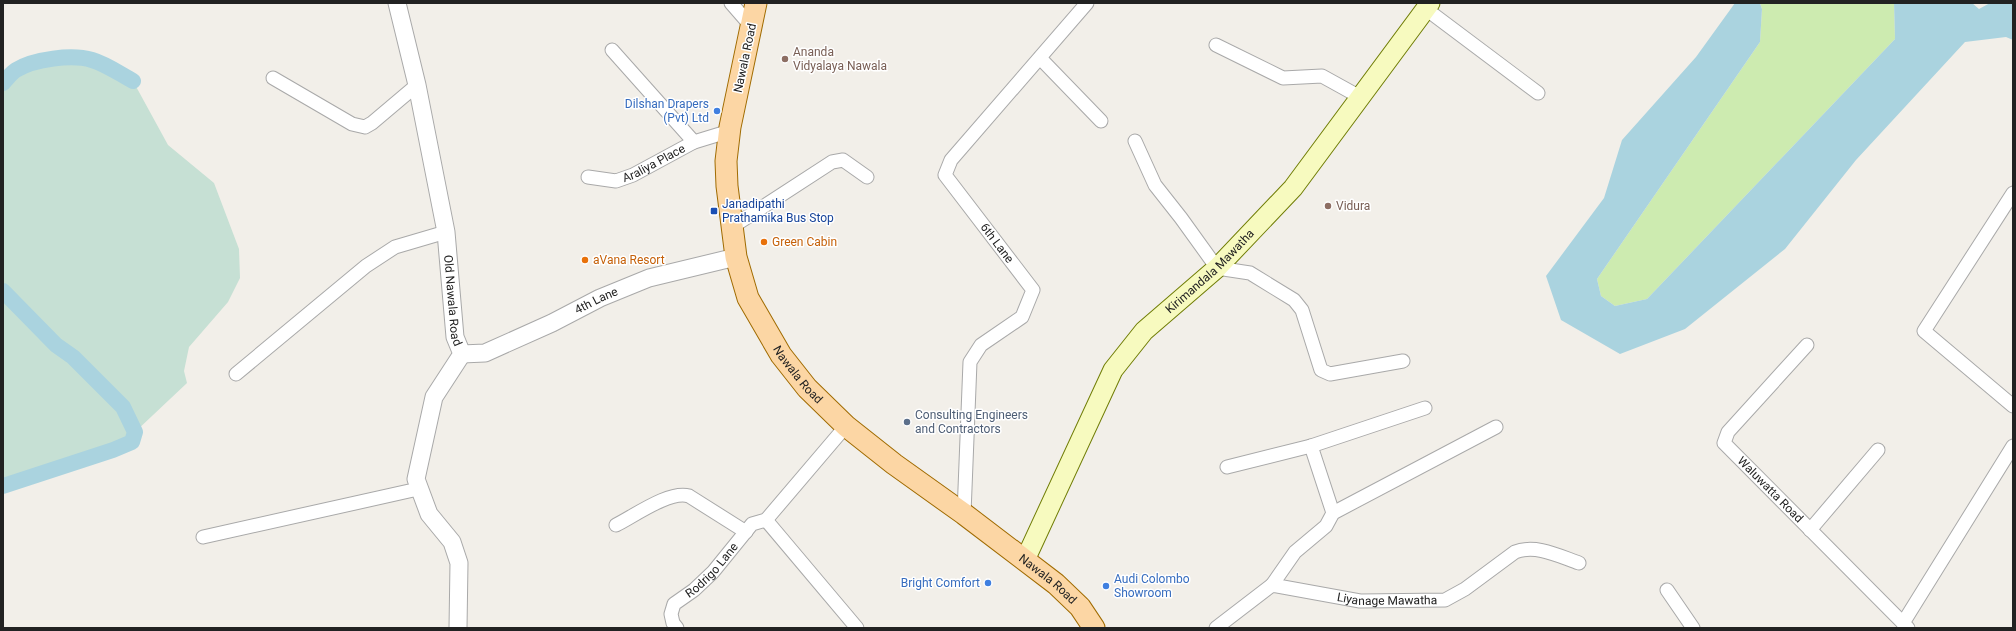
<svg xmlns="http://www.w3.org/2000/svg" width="2016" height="631" viewBox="0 0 2016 631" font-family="Roboto,sans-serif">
  <rect width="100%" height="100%" fill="#f2efe9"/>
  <path fill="#cdebb0" d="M 1760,3 L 1894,3 L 1895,39 L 1647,299 L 1615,306 L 1601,296 L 1597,279 L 1760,42 L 1762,9 Z"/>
  <path fill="#c6e0d4" d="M 62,57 L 92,60 L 133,81 L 168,145 L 214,183 L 239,249 L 240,278 L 228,302 L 189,347 L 184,371 L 187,383 L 135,432 L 132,442 L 113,450 L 3,486 L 3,83 C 23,63 35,62 62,57 Z"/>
  <path fill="#aad3df" d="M 1735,3 L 1760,3 L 1762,9 L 1760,42 L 1597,279 L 1601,296 L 1615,306 L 1647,299 L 1895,39 L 1894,3 L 1972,3 L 1979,9 L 1990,3 L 2013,3 L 2013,40 L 2006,37 L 1965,42 L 1856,160 L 1785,249 L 1685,329 L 1620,354 L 1561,320 L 1546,276 L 1604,198 L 1622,140 L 1696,57 Z"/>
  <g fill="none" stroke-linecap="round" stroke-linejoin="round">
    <path stroke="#aad3df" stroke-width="16" d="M 3,83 C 7,79 11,73 16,70 C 34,59 72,54 92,60 C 106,64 120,74 133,81
      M 3,291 L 56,345 L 73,357 L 123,407 L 135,432 L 132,442 L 113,450 L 3,486"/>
    <g stroke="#a9a9a9" stroke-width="15">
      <g id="minor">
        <path d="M 731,3 L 751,26"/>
        <path d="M 1426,9 L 1538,93"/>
        <path d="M 1216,45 L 1283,78 L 1322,76 L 1360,97"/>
        <path d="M 612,50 L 694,142 L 730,131"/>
        <path d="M 1040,58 L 1101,121"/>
        <path d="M 273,78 L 352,124 L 365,127 L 372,123 L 417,85"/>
        <path d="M 1135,141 L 1155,185 L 1181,218 L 1217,268 L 1250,273 L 1294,300 L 1302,310 L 1321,370 L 1330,374 L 1403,361"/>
        <path id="s1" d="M 588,177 L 616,181 L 633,175 L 694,142"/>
        <path d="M 2013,193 L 1924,331 L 2013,406"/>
        <path d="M 732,227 L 832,162 L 843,160 L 867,177"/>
        <path id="s2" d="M 1807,345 L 1728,432 L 1724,443 L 1908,628"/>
        <path d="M 236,374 L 366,266 L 395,247 L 446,232"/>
        <path d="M 1311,446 L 1333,513"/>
        <path d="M 1227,467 L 1311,446 L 1425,408"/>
        <path d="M 964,514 L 970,362 L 981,345 L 1022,317 L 1033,290 L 945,175 L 951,160 L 1087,3"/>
        <path d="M 766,520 L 857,628"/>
        <path d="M 616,525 C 634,516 670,490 689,496 L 746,532"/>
        <path d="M 1810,530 L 1878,450"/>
        <path d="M 203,537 L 418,489"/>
        <path d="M 1272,585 L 1295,552 L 1326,526 L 1333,513 L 1496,427"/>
        <path d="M 1667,590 L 1693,628"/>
        <path d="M 1903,623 L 2013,446"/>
        <path id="s3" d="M 677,628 L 673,623 L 671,614 L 674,604 L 694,590 L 713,572 L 752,524 L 766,520 L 846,426"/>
        <path id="s4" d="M 1216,628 L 1272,585 L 1360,601 L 1445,600 L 1465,589 L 1515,552 C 1536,544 1559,556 1579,563"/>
      </g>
    </g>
    <g stroke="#a9a9a9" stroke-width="19">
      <g id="tertiary">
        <path id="s5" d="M 397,3 L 417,85 L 446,232 L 455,337 L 462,354 L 434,397 L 416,479 L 429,514 L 452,542 L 459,563 L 458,628"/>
        <path id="s6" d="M 462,354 L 485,353 L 552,323 L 600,298 L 649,278 L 736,257"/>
      </g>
    </g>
    <g stroke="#707d05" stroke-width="21">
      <g id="secondary">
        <path id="s7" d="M 1025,560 L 1113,370 L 1144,331 L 1217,268 L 1293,188 L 1430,3"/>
      </g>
    </g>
    <g stroke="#a06b00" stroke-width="23">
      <g id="primary">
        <path id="s8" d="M 756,3 L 730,127 L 726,161 L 727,186 L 736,257 L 748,298 L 781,355 L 807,388 L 846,426 L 894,464 L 964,514 L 1056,584 L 1080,607 L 1094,628"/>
      </g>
    </g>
    <use href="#minor" stroke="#fff" stroke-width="13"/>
    <use href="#tertiary" stroke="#fff" stroke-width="17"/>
    <use href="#secondary" stroke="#f7fabf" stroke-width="19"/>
    <use href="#primary" stroke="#fcd6a4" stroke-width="21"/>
  </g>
  <g fill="#8d6e63" stroke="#fff" stroke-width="1.5">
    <circle cx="785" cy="59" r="4"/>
    <circle cx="1328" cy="206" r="4"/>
  </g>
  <g fill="#3f7fe0" stroke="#fff" stroke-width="1.5">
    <circle cx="717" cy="111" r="4"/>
    <circle cx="988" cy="583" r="4"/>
    <circle cx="1106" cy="586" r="4"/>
  </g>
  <rect fill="#1a4fb4" stroke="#fff" stroke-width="1.5" x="710" y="207" width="8" height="8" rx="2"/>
  <g fill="#e8710a" stroke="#fff" stroke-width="1.5">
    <circle cx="764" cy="242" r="4"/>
    <circle cx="585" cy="260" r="4"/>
  </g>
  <circle fill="#5c6f8a" stroke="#fff" stroke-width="1.5" cx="907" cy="422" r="4"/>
  <g text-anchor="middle" stroke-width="3" stroke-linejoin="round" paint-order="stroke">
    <g font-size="12" fill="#785e54" stroke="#fff" text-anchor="start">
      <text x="793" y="56">Ananda<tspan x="793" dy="14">Vidyalaya Nawala</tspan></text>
      <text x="1336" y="210">Vidura</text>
    </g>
    <g font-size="12" fill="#222" stroke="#fff">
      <text transform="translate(745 58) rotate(-78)" y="4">Nawala Road</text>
      <text dy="4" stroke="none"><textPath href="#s1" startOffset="70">Araliya Place</textPath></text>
      <text transform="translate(997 243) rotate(53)" y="4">6th Lane</text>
      <text dy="4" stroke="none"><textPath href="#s7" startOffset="348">Kirimandala Mawatha</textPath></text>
      <text dy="4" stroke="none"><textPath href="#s5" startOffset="303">Old Nawala Road</textPath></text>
      <text dy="4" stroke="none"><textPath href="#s6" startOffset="146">4th Lane</textPath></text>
      <text dy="4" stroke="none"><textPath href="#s8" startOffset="392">Nawala Road</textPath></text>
      <text dy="4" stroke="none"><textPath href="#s2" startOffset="195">Waluwatta Road</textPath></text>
      <text dy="4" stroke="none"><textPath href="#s3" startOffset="77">Rodrigo Lane</textPath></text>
      <text dy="4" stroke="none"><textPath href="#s8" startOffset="716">Nawala Road</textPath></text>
      <text dy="4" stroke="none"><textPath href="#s4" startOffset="187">Liyanage Mawatha</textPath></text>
    </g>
    <g font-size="12" fill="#366cbe" stroke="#fff" text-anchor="end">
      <text x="709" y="108">Dilshan Drapers<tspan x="709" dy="14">(Pvt) Ltd</tspan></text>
      <text x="1114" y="583" text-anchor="start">Audi Colombo<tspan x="1114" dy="14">Showroom</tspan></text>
      <text x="980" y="587">Bright Comfort</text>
    </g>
    <g font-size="12" fill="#164399" stroke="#fff" text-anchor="start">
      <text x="722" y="208">Janadipathi<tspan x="722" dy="14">Prathamika Bus Stop</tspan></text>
    </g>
    <g font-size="12" fill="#c56008" stroke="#fff" text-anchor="start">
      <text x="772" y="246">Green Cabin</text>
      <text x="593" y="264">aVana Resort</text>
    </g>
    <g font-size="12" fill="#4e5e75" stroke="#fff" text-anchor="start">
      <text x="915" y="419">Consulting Engineers<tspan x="915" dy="14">and Contractors</tspan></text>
    </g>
  </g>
  <rect width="2016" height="631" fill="none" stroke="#222222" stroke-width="8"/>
</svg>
